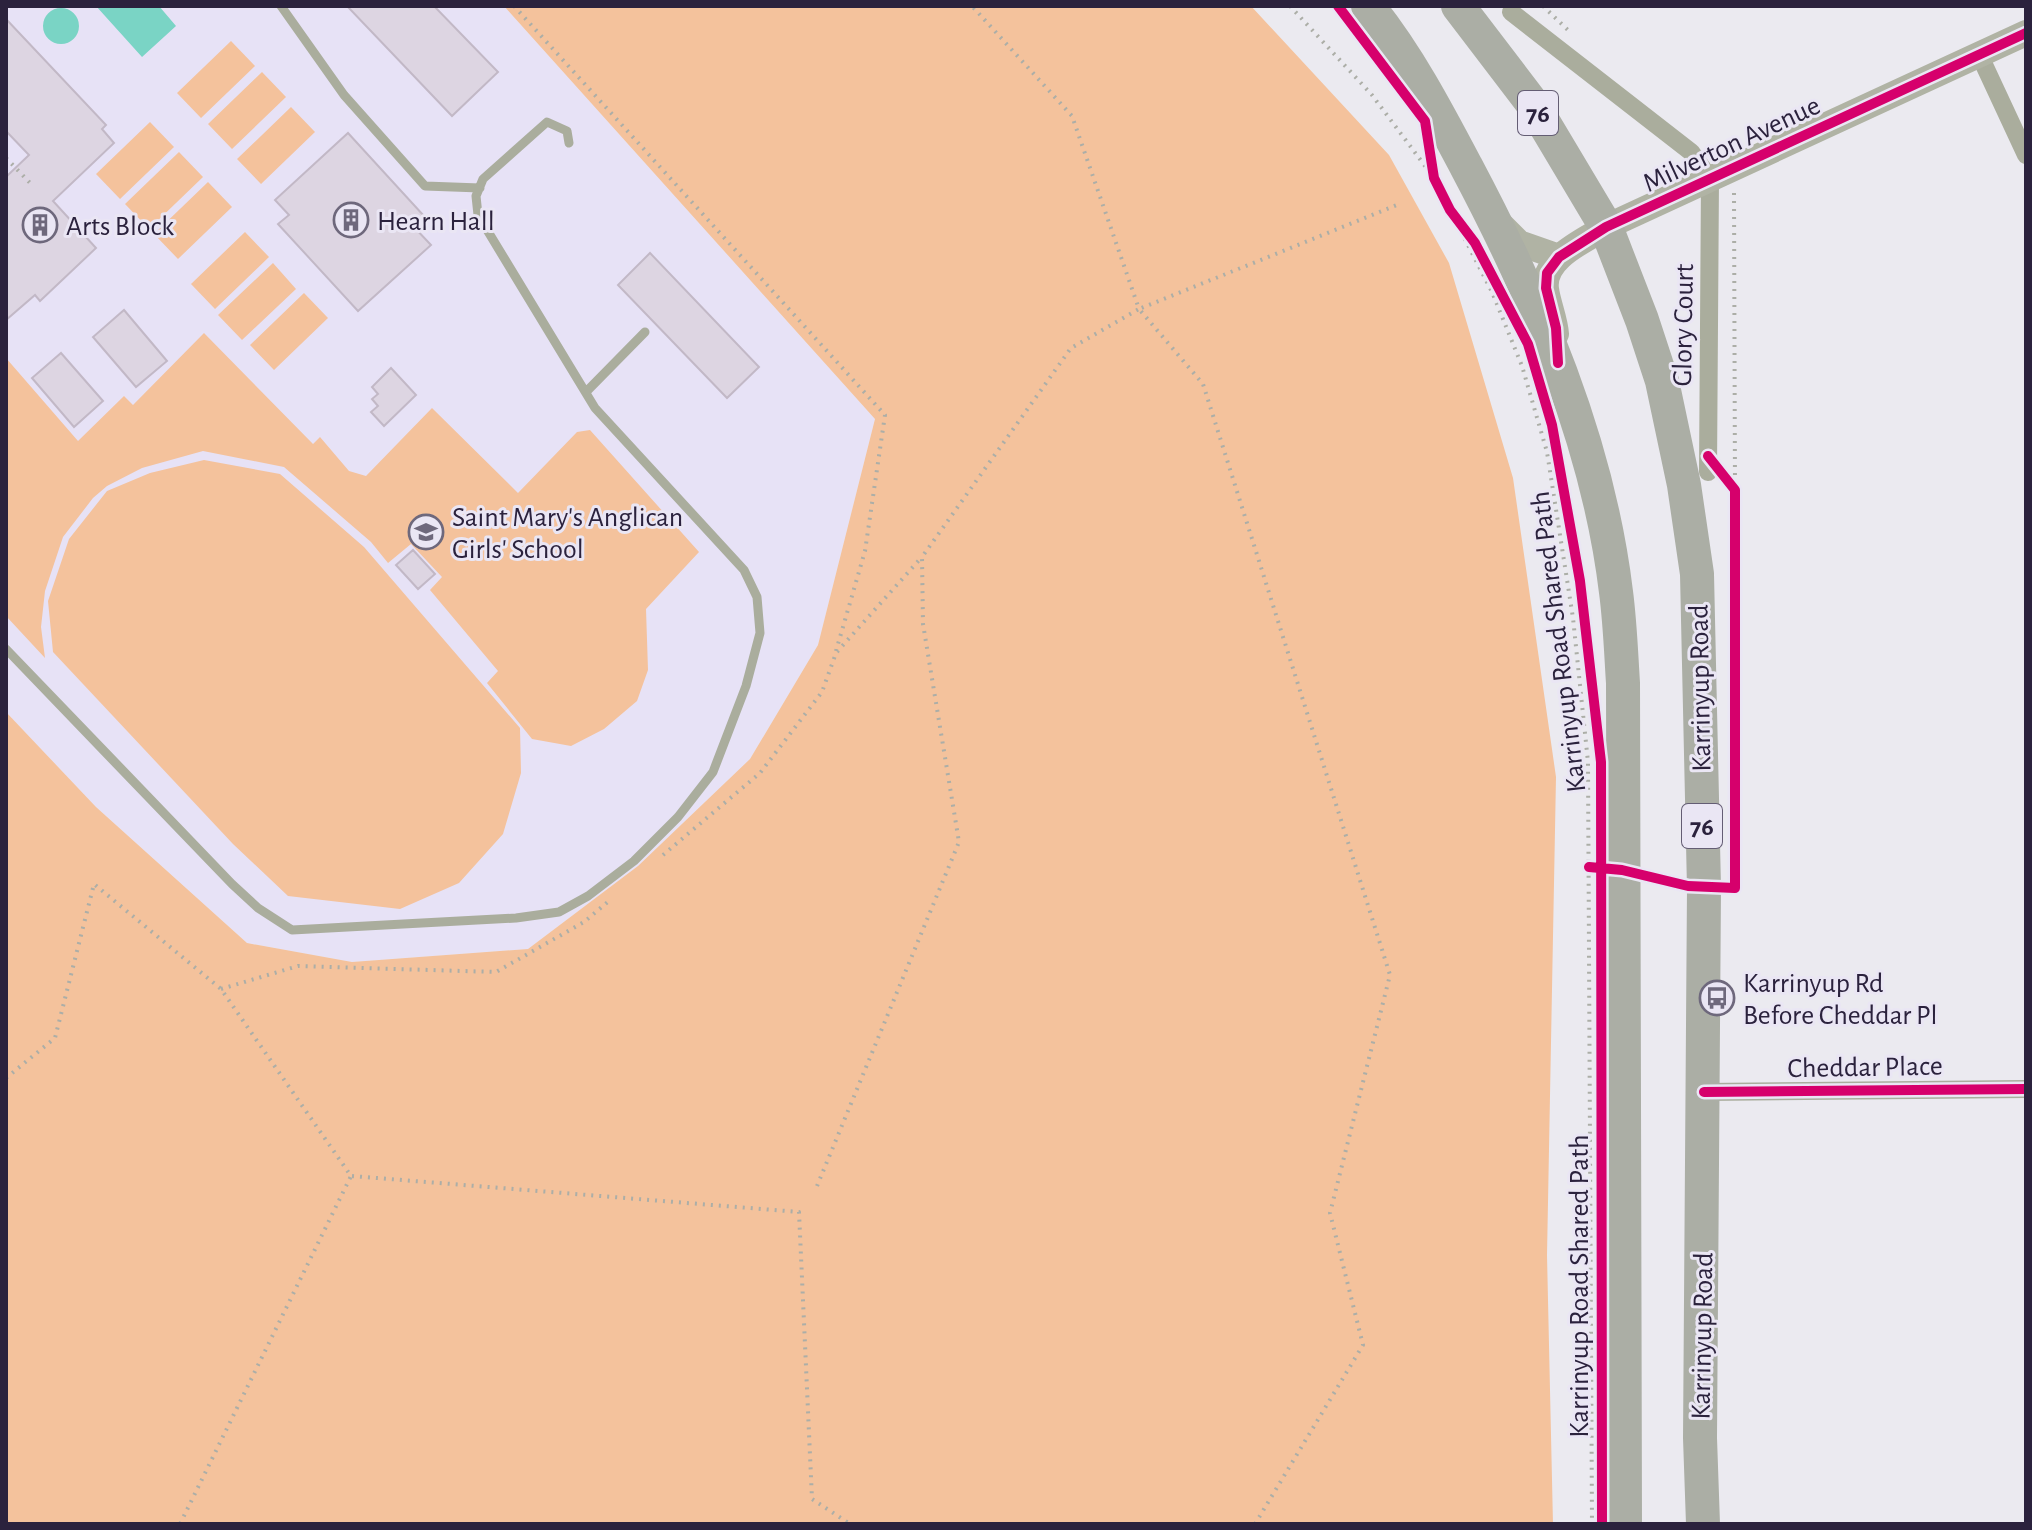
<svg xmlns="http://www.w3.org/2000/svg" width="2032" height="1530" viewBox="0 0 2032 1530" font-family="'Alegreya Sans',sans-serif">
  <rect width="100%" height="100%" fill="#ebeaf0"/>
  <path fill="#e7e2f6" d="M 6,6 L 504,6 L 875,419 L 818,645 L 750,759 L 638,866 L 528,949 L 352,962 L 247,943 L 96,807 L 6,712 Z"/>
  <path fill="#f4c29c" d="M 504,6 L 1251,6 L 1389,155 L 1449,263 L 1513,478 L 1556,777 L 1547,1255 L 1553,1524 L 6,1524 L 6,712 L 96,807 L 247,943 L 352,962 L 528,949 L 638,866 L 750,759 L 818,645 L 875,419 Z
    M 231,41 L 255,66 L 201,118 L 177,93 Z
    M 262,72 L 286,97 L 232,149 L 208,124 Z
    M 291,107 L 315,132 L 261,184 L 237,159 Z
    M 150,122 L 174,147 L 120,199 L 96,174 Z
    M 179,152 L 203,177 L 149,229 L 125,204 Z
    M 208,182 L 232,207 L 178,259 L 154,234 Z
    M 245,232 L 269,257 L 215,309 L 191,284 Z
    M 273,263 L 296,289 L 242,340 L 218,315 Z
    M 304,293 L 328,318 L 274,370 L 250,345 Z
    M 204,333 L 313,444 L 320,437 L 349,471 L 366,476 L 432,408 L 518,493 L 577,432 L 590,430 L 699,552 L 646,609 L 648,670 L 637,701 L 604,729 L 571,746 L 532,739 L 487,683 L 498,671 L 430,590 L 442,577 L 411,544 L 388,563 L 371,542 L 284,467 L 203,451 L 142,468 L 107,486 L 93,498 L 63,537 L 45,591 L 41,627 L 45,658 L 6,616 L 6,358 L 78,441 L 124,396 L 133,405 Z
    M 204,460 L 280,474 L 364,547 L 520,728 L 521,773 L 503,834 L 459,883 L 400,909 L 288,896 L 233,844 L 53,652 L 48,601 L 69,539 L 107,491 L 150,473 Z"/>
  <path fill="#7ad4c5" d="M 96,6 L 159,6 L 176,26 L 142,57 Z
    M43 26a18 18 0 1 1 36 0a18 18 0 1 1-36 0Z"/>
  <path fill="#ddd5e2" stroke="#c2b8c6" stroke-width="2" d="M 347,6 L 434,6 L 498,72 L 452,116 Z
    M 6,19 L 106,125 L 102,129 L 114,143 L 53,201 L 96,248 L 40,301 L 35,295 L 6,320 L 6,177 L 29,155 L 6,131 Z
    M 348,133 L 424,216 L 413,226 L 431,245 L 358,311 L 278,224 L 289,215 L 275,200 Z
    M 650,253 L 759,367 L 727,398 L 618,285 Z
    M 124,310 L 167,361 L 136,387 L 93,337 Z
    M 61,353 L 103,401 L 74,427 L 32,378 Z
    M 391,368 L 416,395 L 384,426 L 371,412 L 378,406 L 372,399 L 378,394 L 372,387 Z
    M 413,550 L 435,574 L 418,589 L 396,565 Z"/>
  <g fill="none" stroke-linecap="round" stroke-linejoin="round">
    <path stroke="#acaea7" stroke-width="4" stroke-dasharray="2 6" stroke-linecap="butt" d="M 514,6 L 885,415 L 865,551 L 836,651
      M 1290,6 L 1372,95 L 1434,178
      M 1543,6 L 1570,32
      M 6,158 L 33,186
      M 1734,193 L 1735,490
      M 1450,210 L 1492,292 L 1522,366 L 1547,452 L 1573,618 L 1588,762 L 1592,1524
      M 663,855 L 760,773 L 822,692 L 836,653 L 921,558
      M 221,989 L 298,966 L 496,972 L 584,922 L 610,900
      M 6,1078 L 55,1038 L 94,884 L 221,989 L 351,1176 L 180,1524
      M 352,1176 L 799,1212 L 812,1499 L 850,1524
      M 817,1186 L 959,842 L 923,624 L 922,557 L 1071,348 L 1139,309 L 1072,116 L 972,6
      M 1255,1524 L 1363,1345 L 1330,1213 L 1390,975 L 1203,384 L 1139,309 L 1397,205"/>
    <path stroke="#aaad9d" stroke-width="9" d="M 281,6 L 344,95 L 425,186 L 480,188
      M 586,392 L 645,332
      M 6,649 L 232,884 L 258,908 L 292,930 L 516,918 L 559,912 L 588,896 L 634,861 L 678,817 L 713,772 L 746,686 L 760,633 L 757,597 L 744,570 L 595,408 L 478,215 L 476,196 L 483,179 L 547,122 L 567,131 L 569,143"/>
    <path stroke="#aaad9d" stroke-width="18" d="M 1511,12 L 1691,152 L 1710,179 L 1708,472
      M 1979,54 L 2026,155
      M 1704,1092 L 2026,1089"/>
    <path stroke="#b0b3a4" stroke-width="26" d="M 1501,225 L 1519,243 L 1559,257
      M 1556,334 C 1555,319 1548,304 1546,289 C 1542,258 1584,241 1606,227 L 2026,33"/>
    <path stroke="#abaea5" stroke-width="34" d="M 1368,6 C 1407,54 1437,111 1466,166 C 1536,298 1598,442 1616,592 C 1620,622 1621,652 1623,683 L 1625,1524
      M 1458,6 L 1532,103 L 1606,227 L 1642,320 L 1662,381 L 1684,485 L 1697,574 L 1704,888 L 1700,1438 L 1703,1524"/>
    <g stroke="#eae6f4" stroke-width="15">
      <path id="cycleway" d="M 1338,6 L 1425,121 L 1434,178 L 1450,210 L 1475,243 L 1528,344 L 1552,425 L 1580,581 L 1601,762 L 1602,1524
        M 1558,363 L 1556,328 L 1546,288 L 1547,273 L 1559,257 L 1606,227 L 2026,33
        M 1589,867 L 1622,870 L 1688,886 L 1735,888 L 1735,490 L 1708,456
        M 1704,1092 L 2026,1089"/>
    </g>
    <use href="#cycleway" stroke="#d6006c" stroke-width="10"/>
  </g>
  <defs>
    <g id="building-ring" transform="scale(1.8)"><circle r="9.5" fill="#eae6f4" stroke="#6e687c" stroke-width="1.5"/><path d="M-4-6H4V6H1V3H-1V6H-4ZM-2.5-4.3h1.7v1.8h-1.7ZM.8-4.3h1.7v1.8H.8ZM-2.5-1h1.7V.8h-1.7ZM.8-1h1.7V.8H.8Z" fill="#6e687c"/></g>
    <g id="school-ring" transform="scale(1.8)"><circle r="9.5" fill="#eae6f4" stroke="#6e687c" stroke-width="1.5"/><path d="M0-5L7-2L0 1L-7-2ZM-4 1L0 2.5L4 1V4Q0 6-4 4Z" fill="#6e687c"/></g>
    <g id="bus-ring" transform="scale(1.8)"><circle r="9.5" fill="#eae6f4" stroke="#6e687c" stroke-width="1.5"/><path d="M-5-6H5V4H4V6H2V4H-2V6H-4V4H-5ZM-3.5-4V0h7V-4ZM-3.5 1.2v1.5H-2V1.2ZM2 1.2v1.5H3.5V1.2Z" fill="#6e687c"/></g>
  </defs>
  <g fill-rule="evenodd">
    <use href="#building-ring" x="351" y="220"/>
    <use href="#building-ring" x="40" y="225"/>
    <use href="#school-ring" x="426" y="532"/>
    <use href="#bus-ring" x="1717" y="998"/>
  </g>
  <g text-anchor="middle" stroke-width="6" stroke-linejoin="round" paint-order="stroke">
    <g fill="#eae6f4" stroke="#645d74" stroke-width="2">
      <rect x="1518" y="91" width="40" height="44" rx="6"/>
      <rect x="1682" y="804" width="40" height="44" rx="6"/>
    </g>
    <g font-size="26" font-weight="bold" fill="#2b223d">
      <text x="1538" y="122">76</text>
      <text x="1702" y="835">76</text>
    </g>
    <g font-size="28" fill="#2b223d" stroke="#eae6f4">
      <text transform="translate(1731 143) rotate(-25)" y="10">Milverton Avenue</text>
      <text transform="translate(1682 325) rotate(-89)" y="10">Glory Court</text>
      <text transform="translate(1557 642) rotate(-97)" y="10">Karrinyup Road Shared Path</text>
      <text transform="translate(1699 688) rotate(-91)" y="10">Karrinyup Road</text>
      <text transform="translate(1865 1066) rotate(-1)" y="10">Cheddar Place</text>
      <text transform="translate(1578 1286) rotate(-90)" y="10">Karrinyup Road Shared Path</text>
      <text transform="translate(1701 1336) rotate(-89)" y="10">Karrinyup Road</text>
    </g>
    <g font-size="28" fill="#2b223d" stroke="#eae6f4" text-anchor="start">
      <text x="377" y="230">Hearn Hall</text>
      <text x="66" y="235">Arts Block</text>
      <text x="452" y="526">Saint Mary's Anglican<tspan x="452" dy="32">Girls' School</tspan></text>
      <text x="1743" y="992">Karrinyup Rd<tspan x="1743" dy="32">Before Cheddar Pl</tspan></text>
    </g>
  </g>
  <rect width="2032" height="1530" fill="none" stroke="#2b223d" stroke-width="16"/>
</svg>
